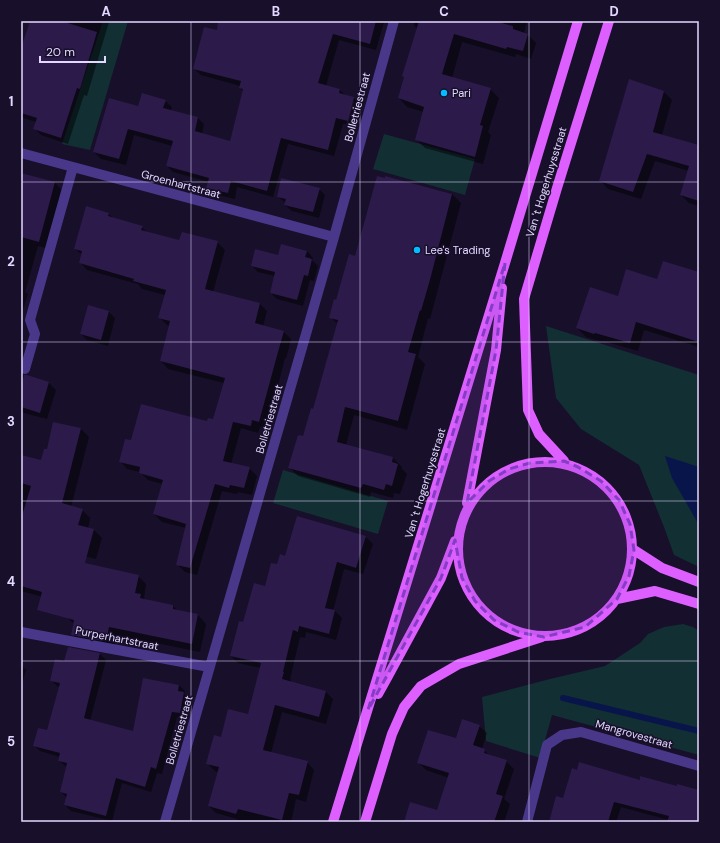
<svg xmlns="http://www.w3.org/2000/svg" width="720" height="843" viewBox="0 0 720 843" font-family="'DM Sans',sans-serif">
  <rect width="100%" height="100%" fill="#180f2a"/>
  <path fill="#122f34" d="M 103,21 L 128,21 L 90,150 L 62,144 Z
    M 384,134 L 475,159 L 465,195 L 373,169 Z
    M 546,326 L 699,375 L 699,567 L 674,555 L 664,527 L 639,465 L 581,429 L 556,398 Z
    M 283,470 L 388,501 L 378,534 L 273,503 Z
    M 683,624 L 693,627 L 699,631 L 699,755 L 552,715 L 540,758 L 486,741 L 482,697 L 550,679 L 605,666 L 640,643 L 648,634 L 664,627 Z"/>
  <path fill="#08154a" d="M 665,456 L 699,467 L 699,525 L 672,478 Z"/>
  <path fill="#0007" d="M 31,21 L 112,21 L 112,23 L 109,22 L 87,96 L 84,95 L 68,144 L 41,135 L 34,128 L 36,122 L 21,117 L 21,42 L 24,43 Z
    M 260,21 L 384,22 L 376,50 L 339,40 L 326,86 L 339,89 L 345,95 L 354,98 L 360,104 L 354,127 L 348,125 L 354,101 L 352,101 L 346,124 L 343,124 L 334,156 L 288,144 L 273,197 L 237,187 L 235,199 L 214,194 L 207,188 L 209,182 L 173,172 L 167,166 L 172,146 L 134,135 L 126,165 L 101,159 L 94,152 L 139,107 L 165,101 L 172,107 L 171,111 L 198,118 L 204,124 L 202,134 L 230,142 L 243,91 L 240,88 L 240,86 L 201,75 L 194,69 L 255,41 Z
    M 415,21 L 527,21 L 524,33 L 528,35 L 536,43 L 531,59 L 516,54 L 515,57 L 462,42 L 452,78 L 490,89 L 499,98 L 488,132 L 491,135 L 483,164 L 425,148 L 416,139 L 424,112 L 407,107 L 399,98 L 417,29 L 414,25 Z
    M 629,81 L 664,92 L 672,100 L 662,135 L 697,145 L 699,138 L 699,206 L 689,203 L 681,195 L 689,171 L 655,161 L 641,199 L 608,189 L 600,180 Z
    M 22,174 L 55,183 L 62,190 L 46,248 L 38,246 L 25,292 L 28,294 L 21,316 L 21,177 Z
    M 386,177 L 452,194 L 461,203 L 430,319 L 428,318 L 418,357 L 425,364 L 407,430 L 354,415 L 346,445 L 393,458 L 402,467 L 401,468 L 407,474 L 400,494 L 394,493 L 393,498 L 371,492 L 370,497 L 298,476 L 289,467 L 303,437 L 314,410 L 338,324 L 330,317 L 356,257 Z
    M 319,189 L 325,195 L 319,218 L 292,211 L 285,205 L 286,203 L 278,197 Z
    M 109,214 L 114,219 L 142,227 L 148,233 L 180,241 L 217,242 L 225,250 L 213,292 L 260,304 L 267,311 L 263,326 L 284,332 L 291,339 L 286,359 L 285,358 L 267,429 L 260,427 L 258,433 L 241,428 L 231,464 L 249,468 L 257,476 L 252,495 L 238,492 L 237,494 L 222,491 L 197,575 L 185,572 L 177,564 L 186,528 L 162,522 L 154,514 L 163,484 L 148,480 L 140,472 L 127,469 L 120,461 L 132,442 L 214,420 L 224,383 L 168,369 L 161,361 L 170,326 L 167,325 L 159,317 L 165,295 L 142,289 L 138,284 L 87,270 L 80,262 L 82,255 L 75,249 Z
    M 307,251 L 313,258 L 312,260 L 318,266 L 314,281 L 310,280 L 303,306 L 277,299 L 271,293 L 275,276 L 258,272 L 252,266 Z
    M 699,273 L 699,347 L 644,330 L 638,351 L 603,341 L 603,342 L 586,337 L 577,328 L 619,297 L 658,280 Z
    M 109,312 L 115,318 L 108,346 L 87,340 L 81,334 Z
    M 21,375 L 23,376 L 27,376 L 49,383 L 56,390 L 47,419 L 24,413 L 21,410 Z
    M 54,423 L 81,429 L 89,437 L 71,507 L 82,510 L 90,518 L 88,529 L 94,530 L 102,538 L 96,559 L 64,551 L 50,599 L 21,591 L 21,456 L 41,462 L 48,451 Z
    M 366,537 L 373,544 L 363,574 L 344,569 L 333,611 L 335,611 L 342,618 L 336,640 L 306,632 L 305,638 L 300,637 L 290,679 L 291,680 L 290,682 L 326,692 L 333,699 L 326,724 L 282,712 L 271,753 L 307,762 L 314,770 L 306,802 L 296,799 L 291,822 L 236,822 L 237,819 L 216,813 L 209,806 L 218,772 L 215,771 L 208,764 L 222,738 L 248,715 L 261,668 L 238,663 L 231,656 L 244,623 L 265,587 L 278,565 L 286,557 Z
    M 138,576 L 146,584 L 144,598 L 146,600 L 173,606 L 178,611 L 198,615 L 206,624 L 200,652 L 117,635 L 115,645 L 80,643 L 72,634 L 74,624 L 67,617 Z
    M 68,648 L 100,654 L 106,660 L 90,721 L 133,732 L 179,685 L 185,691 L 184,694 L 189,699 L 186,719 L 177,717 L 162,774 L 157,773 L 151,792 L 122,783 L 112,821 L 71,811 L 65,805 L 67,798 L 61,792 L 67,767 L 59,761 L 60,757 L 40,751 L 34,745 L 47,731 L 60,687 L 57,686 L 51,680 L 65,663 Z
    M 21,665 L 26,670 L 21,688 Z
    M 479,726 L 487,733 L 482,749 L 484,750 L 490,756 L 506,761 L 514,769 L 504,799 L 510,804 L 504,822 L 405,822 L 438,812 L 449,778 L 426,770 L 419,763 Z
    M 640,781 L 699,791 L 699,822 L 668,822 L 669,820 L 621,807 L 616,822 L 550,822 L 564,799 Z"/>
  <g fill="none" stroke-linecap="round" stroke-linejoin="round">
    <path stroke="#08154a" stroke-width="6" d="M 563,698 L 699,731"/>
  </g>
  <path fill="#2c1a4b" d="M 30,21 L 61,21 L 97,32 L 80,89 L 77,88 L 61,138 L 33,129 L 37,118 L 21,113 L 21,48 Z
    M 218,21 L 376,21 L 370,44 L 333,34 L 318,83 L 340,89 L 339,93 L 354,97 L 348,121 L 336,118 L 328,150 L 281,138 L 267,191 L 231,181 L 228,193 L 206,188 L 209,178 L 166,166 L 173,141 L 128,129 L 119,159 L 93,152 L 109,98 L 138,106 L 142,93 L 166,100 L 163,108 L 198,117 L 195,131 L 230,141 L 243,89 L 239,88 L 241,81 L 193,69 L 204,27 L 217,30 Z
    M 419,21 L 494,21 L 513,26 L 513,29 L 528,34 L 523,51 L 507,47 L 506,49 L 454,34 L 442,74 L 491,88 L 480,125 L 483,126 L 475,157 L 415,140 L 424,107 L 398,98 L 404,77 L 402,76 Z
    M 629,79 L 664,91 L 653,132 L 699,145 L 699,201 L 680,195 L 689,166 L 647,154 L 633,192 L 599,181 Z
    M 21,173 L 55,182 L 39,242 L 21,237 Z
    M 377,176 L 385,178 L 385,176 L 452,194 L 431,276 L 421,311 L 420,310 L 408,352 L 416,354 L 398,421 L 345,407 L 337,442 L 393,457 L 392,462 L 398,464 L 392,486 L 386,484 L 384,490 L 363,484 L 361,488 L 288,468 L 298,435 L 303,436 L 311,408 L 313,409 L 338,320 L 329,318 L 334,299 L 336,300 L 349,254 L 355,256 Z
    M 281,178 L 320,188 L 313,212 L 284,205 L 286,199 L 277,197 Z
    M 86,206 L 109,213 L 108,216 L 143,226 L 141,230 L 179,240 L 182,232 L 218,241 L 205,289 L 260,303 L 255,323 L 284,331 L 278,352 L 259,422 L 252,420 L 251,426 L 233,422 L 223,461 L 250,467 L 244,488 L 230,485 L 229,488 L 215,484 L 190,568 L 176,565 L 186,524 L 153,514 L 163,480 L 139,473 L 140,467 L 119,462 L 125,439 L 131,440 L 141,404 L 207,421 L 208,418 L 213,419 L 225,378 L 160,361 L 170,321 L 158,318 L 166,290 L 133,281 L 134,279 L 79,263 L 82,251 L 74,249 Z
    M 281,244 L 307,251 L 305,257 L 312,259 L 308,276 L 304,275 L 297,300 L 270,293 L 275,272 L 251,266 L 255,249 L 278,255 Z
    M 663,261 L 699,272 L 699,342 L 636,322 L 630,343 L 595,333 L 594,334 L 576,328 L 590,287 L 618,296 L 626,269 L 657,279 Z
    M 88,305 L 109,311 L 101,340 L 80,334 Z
    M 24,375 L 27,375 L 49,382 L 40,413 L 21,407 L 21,386 Z
    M 53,422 L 81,428 L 62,503 L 83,509 L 78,525 L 94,529 L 85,563 L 139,575 L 135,593 L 141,594 L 140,598 L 173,605 L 173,609 L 198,614 L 192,644 L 109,627 L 107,637 L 104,636 L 103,641 L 71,635 L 74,620 L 37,610 L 42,592 L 21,586 L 21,519 L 31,486 L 21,483 L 21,455 L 41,460 L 44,449 L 47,449 Z
    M 297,516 L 366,536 L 356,568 L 337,562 L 325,608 L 335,610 L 329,634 L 299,626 L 298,632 L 293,630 L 283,672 L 284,672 L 282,679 L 326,691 L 319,717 L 275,705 L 263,750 L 308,761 L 299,795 L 289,793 L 282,820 L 238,809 L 236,814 L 208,806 L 219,767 L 206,764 L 214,735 L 221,737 L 228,709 L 248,714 L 261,663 L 230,656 L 239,621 L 243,622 L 254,583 L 265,586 L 271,563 L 277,564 L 280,554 L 285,556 Z
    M 68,647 L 100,653 L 84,718 L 133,731 L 143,678 L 179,685 L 178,691 L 184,692 L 180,713 L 172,712 L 156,769 L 151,767 L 145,787 L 116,778 L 106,816 L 64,805 L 67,794 L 60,792 L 67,763 L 58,761 L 60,753 L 33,746 L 38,728 L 47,730 L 60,683 L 50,681 L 55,659 L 64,661 Z
    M 462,719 L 480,725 L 473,745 L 485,749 L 484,753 L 507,760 L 496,794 L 503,796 L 494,822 L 404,822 L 410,802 L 437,810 L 449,773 L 417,763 L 428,730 L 456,738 Z
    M 579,762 L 640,780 L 640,776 L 677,786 L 677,784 L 699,790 L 699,822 L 667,822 L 669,816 L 614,802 L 608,822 L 549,822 L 556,796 L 563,798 L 572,768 L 577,770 Z"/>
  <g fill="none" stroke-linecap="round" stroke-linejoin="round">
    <path stroke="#49388a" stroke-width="10" d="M 21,153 L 334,237
      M 25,369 L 35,334 L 30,320 L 73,167
      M 21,632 L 209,667
      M 165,822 L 334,237 L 394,21
      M 527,822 L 547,745 L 562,735 L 581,732 L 699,766"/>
    <path stroke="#de5fff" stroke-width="10" d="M 564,461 L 539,434 L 528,410 L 524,299 L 557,188 L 609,21
      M458 549a87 87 0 1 1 174 0a87 87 0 1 1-174 0Z
      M 467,503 L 496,350 L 502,288
      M 634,550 L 662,568 L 699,582
      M 617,599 L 655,591 L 699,604
      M 378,694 L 388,676 L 441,578 L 455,541
      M 333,822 L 505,263 L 578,21
      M 365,822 L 392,734 L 404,707 L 421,686 L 459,664 L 542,637"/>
  </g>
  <path fill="#853dc5" fill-opacity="0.2" stroke="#853dc5" stroke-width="3" stroke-dasharray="8 5" stroke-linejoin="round" d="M 505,263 L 496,350 L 467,503 L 489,481 L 509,469 L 530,463 L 564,461 L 578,467 L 601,481 L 619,500 L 630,524 L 634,550 L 629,576 L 617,599 L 585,627 L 544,637 L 518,632 L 494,620 L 475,601 L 462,578 L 455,540 L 441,578 L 368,710 Z"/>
  <path fill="none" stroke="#e3d8ff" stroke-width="1" stroke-opacity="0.55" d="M 191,21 L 191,822M 360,21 L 360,822M 529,21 L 529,822M 21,182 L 699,182M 21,342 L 699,342M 21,501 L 699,501M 21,661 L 699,661"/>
  <g fill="#04bcff" stroke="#180f2a" stroke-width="1.5">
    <circle cx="444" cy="93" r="4"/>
    <circle cx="417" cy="250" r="4"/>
  </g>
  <g text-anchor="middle" stroke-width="3" stroke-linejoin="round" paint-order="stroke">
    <g font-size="11" fill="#e3d8ff" stroke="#180f2a" text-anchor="start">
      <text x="452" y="97">Pari</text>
      <text x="425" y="254">Lee's Trading</text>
    </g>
    <g font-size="11" fill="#e3d8ff" stroke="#180f2a">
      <text transform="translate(357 107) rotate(-75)" y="4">Bolletriestraat</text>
      <text transform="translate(546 182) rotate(-73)" y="4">Van 't Hogerhuysstraat</text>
      <text transform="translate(181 184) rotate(15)" y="4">Groenhartstraat</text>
      <text transform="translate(269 419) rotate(-74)" y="4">Bolletriestraat</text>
      <text transform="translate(425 483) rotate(-73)" y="4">Van 't Hogerhuysstraat</text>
      <text transform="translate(117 638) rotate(11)" y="4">Purperhartstraat</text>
      <text transform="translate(179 730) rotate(-74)" y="4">Bolletriestraat</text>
      <text transform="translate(634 734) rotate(16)" y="4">Mangrovestraat</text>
    </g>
  </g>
  <rect width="720" height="843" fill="none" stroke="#180f2a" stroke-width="44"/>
  <path d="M40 56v6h65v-6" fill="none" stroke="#e3d8ff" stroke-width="2"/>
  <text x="46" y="56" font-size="12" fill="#e3d8ff" stroke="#180f2a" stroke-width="3" paint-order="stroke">20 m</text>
  <rect x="22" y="22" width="676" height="799" fill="none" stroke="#e3d8ff" stroke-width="1.5"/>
  <g font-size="13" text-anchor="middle" font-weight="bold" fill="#e3d8ff">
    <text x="106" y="16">A</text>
    <text x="276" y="16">B</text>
    <text x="444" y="16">C</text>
    <text x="614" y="16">D</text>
    <text x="11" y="106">1</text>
    <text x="11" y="266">2</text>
    <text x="11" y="426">3</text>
    <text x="11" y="586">4</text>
    <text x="11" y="746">5</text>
  </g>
</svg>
